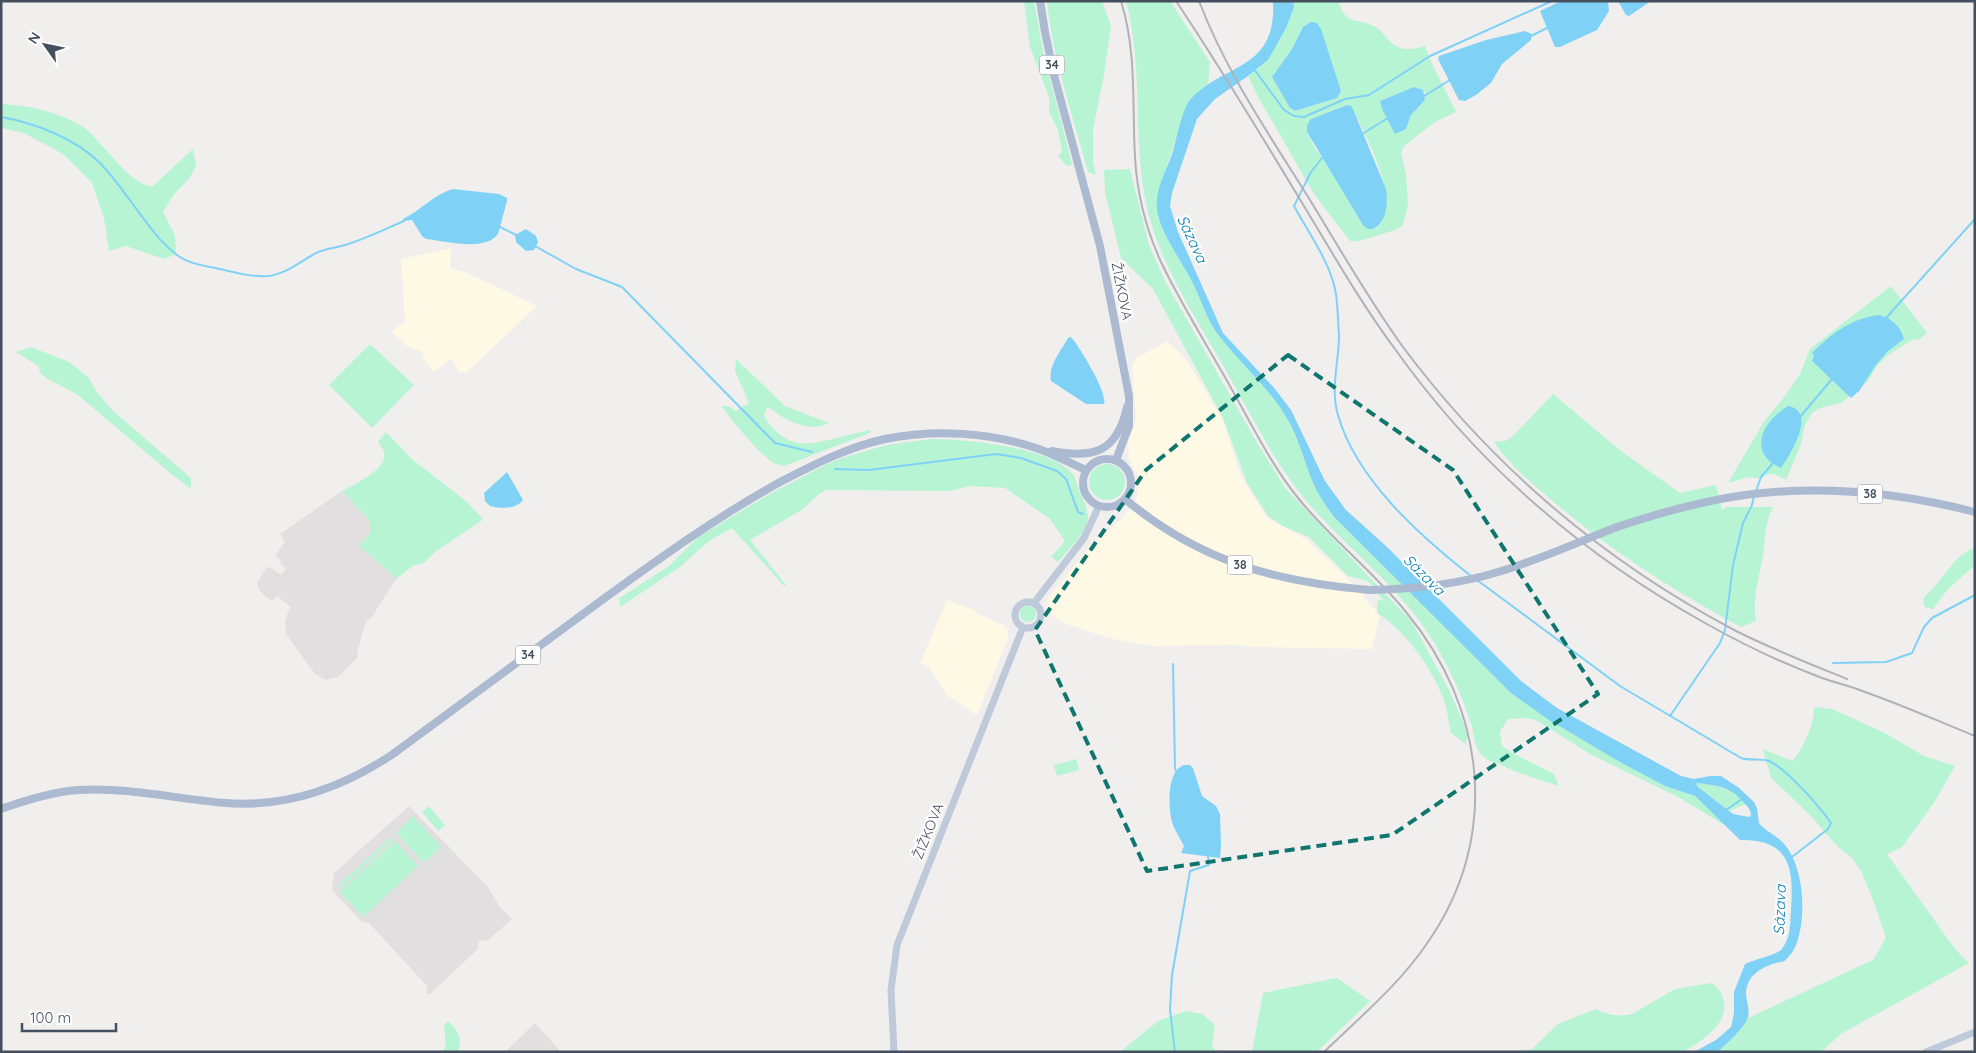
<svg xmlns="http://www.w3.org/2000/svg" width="1976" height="1053" viewBox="0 0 1976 1053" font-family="Quicksand,sans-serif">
  <rect width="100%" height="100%" fill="#f1eeee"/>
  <path fill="#fef9e5" d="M 451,248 L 450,268 L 465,272 L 537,306 L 466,373 L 459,372 L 451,359 L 434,372 L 424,360 L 423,352 L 407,346 L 392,331 L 405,322 L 401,259 Z
    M 1167,341 L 1186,359 L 1223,420 L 1240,474 L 1267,518 L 1306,539 L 1343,574 L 1380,615 L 1372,649 L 1254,647 L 1238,645 L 1151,646 L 1109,638 L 1061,622 L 1051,614 L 1047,607 L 1048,598 L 1094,542 L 1124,517 L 1137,497 L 1138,475 L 1129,460 L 1128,442 L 1136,419 L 1132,365 L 1137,358 Z
    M 947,600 L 977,611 L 976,613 L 1001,624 L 1006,627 L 1008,632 L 1008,638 L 977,715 L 947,695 L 928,666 L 920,663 Z"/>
  <path fill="#e2dfe0" d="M 342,491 L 369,520 L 371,532 L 359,546 L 397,578 L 371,618 L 366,622 L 357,652 L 358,654 L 356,659 L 339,676 L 326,680 L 315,674 L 286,634 L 285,623 L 288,611 L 291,607 L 277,596 L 273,601 L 269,599 L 260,591 L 257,583 L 266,568 L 270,567 L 281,575 L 286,569 L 280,563 L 281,561 L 275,555 L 285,542 L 280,534 Z
    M 409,806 L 487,886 L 500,907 L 512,919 L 487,941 L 482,940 L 478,943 L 479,948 L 430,994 L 427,994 L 427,986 L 369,923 L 362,922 L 332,890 L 334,873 Z
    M 535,1023 L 561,1052 L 505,1052 Z"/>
  <path fill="#b7f4d4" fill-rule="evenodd" d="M 1024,1 L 1034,1 L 1043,51 L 1072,164 L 1069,166 L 1065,164 L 1058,156 L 1062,152 L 1058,130 L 1049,112 L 1049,97 L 1030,47 Z
    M 1047,1 L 1102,1 L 1111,26 L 1104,75 L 1093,129 L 1093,162 L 1096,175 L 1088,172 C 1073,116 1053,60 1047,1 Z
    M 1126,1 L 1170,1 L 1210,62 L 1208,85 L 1188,102 L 1158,193 L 1158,217 L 1176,254 L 1190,278 L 1219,336 L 1273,397 L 1287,417 L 1302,451 L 1314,485 L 1334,517 L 1511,693 L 1665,786 L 1695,796 L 1729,828 L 1680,798 L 1590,754 L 1536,720 L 1526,718 L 1508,719 L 1500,732 L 1502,746 L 1518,756 L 1554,774 L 1559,786 C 1539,780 1520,774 1501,765 C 1495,763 1488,761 1484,757 C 1474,750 1475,738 1472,727 C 1461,692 1446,660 1426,630 C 1392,580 1342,544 1304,498 C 1272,459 1250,412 1225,369 C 1199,323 1168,277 1152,226 C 1129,153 1146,77 1126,1 Z
    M 1291,1 L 1338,1 C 1347,27 1355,17 1374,26 C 1379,29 1383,33 1386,37 C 1397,51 1408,51 1425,46 L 1432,64 L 1456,112 L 1435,122 L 1404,146 L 1401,153 L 1406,175 L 1408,204 L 1403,225 L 1395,230 L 1360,241 L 1350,241 L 1314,194 L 1257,95 L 1248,76 L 1268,60 ZM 1318,24 L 1341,91 L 1337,98 L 1295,111 L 1290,108 L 1272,77 L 1292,49 L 1303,27 ZM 1415,87 L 1425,92 L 1424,101 L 1411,115 L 1406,129 L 1395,133 L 1380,101 ZM 1347,105 L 1353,109 C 1365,136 1405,204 1375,228 L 1314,147 L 1307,132 L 1311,119 Z
    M 1,104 C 29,105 59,112 83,127 C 102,140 130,187 153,186 L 193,149 L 196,166 L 189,179 L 174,194 L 163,212 L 175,235 L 176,254 L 164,259 L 126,246 L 109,251 L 104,218 L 92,183 L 63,154 L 24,133 L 1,128 Z
    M 1130,169 L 1149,245 L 1165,281 L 1259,446 L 1286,489 L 1412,622 L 1449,690 L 1468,733 L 1466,744 L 1451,733 C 1448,720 1447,706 1442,695 C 1429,664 1405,631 1377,613 L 1378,599 L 1382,601 L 1383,600 L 1368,581 L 1348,576 L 1309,537 L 1283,526 L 1268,516 L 1247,483 L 1223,418 L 1153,289 L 1121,258 L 1105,192 L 1104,170 Z
    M 1891,286 L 1927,333 L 1920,339 L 1912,340 L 1888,355 L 1877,366 L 1868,381 L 1841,403 L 1820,408 L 1812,413 L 1805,425 L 1801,444 L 1786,480 C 1777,475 1769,470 1761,479 L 1749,477 L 1728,483 L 1765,420 L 1782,400 L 1800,374 L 1810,349 Z
    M 370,344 L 414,385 L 372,428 L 329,385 Z
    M 31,347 L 69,362 L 89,378 L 96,391 L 113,411 L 191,478 L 191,489 L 170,473 L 78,395 L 48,379 L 41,374 L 38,366 L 16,352 Z
    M 736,359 L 785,406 L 829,423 C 809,433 786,421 770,408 L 767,408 L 764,415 C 769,428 784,440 798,443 C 816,446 852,433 871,430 L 870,433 L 784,466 L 773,463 L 758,450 L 733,422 L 722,406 L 728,406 L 736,411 L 749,403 L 735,371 Z
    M 1553,394 L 1621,451 L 1680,493 L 1716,485 L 1722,510 L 1727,507 L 1773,507 C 1764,525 1766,537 1763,556 C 1759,577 1752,600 1756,621 L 1741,627 C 1675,592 1613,552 1556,504 C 1534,485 1510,466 1494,442 L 1505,441 L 1513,436 Z
    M 386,432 L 413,460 L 466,501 L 482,518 L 481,521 L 435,552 L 425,562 L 413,566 L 397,578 L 359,546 L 371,532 L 369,520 L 342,491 C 353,485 389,469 384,452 C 383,449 380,445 378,442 Z
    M 932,439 C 965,439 1048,447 1071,472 C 1077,479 1077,486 1080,493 C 1085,504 1091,513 1086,526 C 1080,539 1067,551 1058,562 L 1051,557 L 1065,541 L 1050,519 L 1005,488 L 969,486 L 950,491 L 827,490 L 819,494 L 803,509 L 750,540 L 786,585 L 784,586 L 732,528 L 709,541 L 680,567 L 620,607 L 620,600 L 618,599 L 669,566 L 698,537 L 766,496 L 821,467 L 839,459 L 872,449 L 893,444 Z
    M1089 482a18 18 0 1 1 36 0a18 18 0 1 1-36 0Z
    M 1975,548 L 1975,565 L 1948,589 L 1933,609 L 1925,607 L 1923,603 L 1924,597 C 1941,584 1955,552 1975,548 Z
    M1020 614a8 8 0 1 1 16 0a8 8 0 1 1-16 0Z
    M 1814,707 L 1832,709 L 1885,733 L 1924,756 L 1955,766 L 1935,801 L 1902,847 L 1887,854 L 1955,949 L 1969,963 L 1841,1034 L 1821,1052 L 1717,1052 L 1733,1037 L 1748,1018 L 1873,960 L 1886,938 L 1872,897 L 1861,871 L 1850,856 L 1838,847 L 1808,813 L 1771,778 L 1763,749 L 1792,761 C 1804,748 1814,724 1814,707 Z
    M 1076,759 L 1079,770 L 1057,776 L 1054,765 Z
    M 1698,783 C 1718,786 1733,788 1746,804 L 1729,811 L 1698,787 L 1695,784 Z
    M 429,806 L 445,825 L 438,831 L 422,812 Z
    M 413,816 L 441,847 L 424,863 L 396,833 Z
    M 390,838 L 392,840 L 341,888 L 339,885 Z
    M 395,841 L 418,866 L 363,917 L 340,892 Z
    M 1337,978 L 1370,1001 L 1317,1052 L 1252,1052 L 1263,993 Z
    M 1711,983 C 1718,987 1720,990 1723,998 C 1731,1023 1702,1041 1683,1052 L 1520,1052 L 1532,1049 L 1558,1024 L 1596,1009 C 1606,1015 1621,1017 1632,1014 L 1675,989 Z
    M 1186,1011 L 1202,1014 L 1215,1025 L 1212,1045 L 1217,1052 L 1120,1052 L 1158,1021 Z
    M 448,1021 C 458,1031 463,1038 458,1052 L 443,1051 L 446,1046 L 444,1025 Z"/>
  <path fill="#7fd2f6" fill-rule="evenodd" d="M 1273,1 L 1293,1 L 1294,7 L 1286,28 L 1268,60 L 1248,76 L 1215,99 L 1197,119 L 1172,193 L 1170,206 L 1178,232 L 1223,333 L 1275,389 L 1291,410 L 1325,481 L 1346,510 L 1386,546 L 1521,681 L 1557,708 L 1681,776 L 1694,779 L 1710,776 L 1721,776 L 1739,788 L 1754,802 L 1757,808 L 1759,823 C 1766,832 1778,836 1785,845 C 1804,868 1807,917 1796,945 C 1794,951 1789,956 1785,961 C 1768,964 1747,972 1746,993 C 1746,1001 1750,1008 1748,1017 C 1745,1027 1726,1045 1717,1052 L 1694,1052 L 1716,1040 L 1731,1027 L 1734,1013 L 1734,992 L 1745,964 C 1753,960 1776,955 1781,950 C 1791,938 1790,925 1791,910 C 1794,868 1790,839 1740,840 L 1695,796 L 1665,786 L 1620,762 L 1549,720 L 1511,693 L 1334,517 C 1327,507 1319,496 1314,485 C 1304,462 1299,437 1285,415 C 1267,386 1241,364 1220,337 C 1207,321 1201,298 1191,280 C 1181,260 1159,231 1157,209 C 1155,188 1167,170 1173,151 C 1176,140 1183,108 1189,101 C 1223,62 1277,72 1273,1 ZM 1698,783 C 1726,787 1733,788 1750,810 L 1751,815 L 1749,817 L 1733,814 L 1698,787 L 1696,784 Z
    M 1561,1 L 1608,1 L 1609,11 L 1597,30 L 1560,47 L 1555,47 L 1540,11 Z
    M 1618,1 L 1651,1 L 1629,16 L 1626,15 Z
    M 1311,22 L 1317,23 L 1321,29 L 1341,91 L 1337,98 L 1295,111 L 1290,108 L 1272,77 L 1292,49 L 1303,27 Z
    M 1525,31 L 1532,34 L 1531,40 L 1502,64 L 1491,83 L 1476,95 L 1465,101 L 1459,100 L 1438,59 L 1439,56 L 1486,40 Z
    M 1414,87 L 1423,90 L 1425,100 L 1411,115 L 1406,129 L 1395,134 L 1383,111 L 1380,101 Z
    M 1347,105 L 1351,106 L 1353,109 L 1386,189 C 1387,195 1387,202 1386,209 C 1385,220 1373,237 1363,225 L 1307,132 L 1307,125 L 1311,119 Z
    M 453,189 L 499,194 L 507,198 L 507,201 L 498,234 C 484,252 446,241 426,239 L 422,236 L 412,220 L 404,221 L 403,219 C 420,211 434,194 453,189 Z
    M 526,229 L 536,236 L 538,242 L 534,250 L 526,251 L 516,242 L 515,235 Z
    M 1879,315 C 1892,318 1901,327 1904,339 L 1888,351 L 1875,366 L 1860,390 L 1851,398 L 1812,361 L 1814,356 L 1812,353 C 1831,334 1852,318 1879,315 Z
    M 1071,337 C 1079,346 1108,393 1104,404 L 1086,404 L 1051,381 C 1048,365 1061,351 1068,338 Z
    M 1788,406 C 1818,411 1790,455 1781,468 C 1746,452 1763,421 1788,406 Z
    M 507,472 L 523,500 C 516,509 501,509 490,506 L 485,501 L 484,493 Z
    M 1184,765 L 1190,765 L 1193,768 L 1202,796 L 1216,806 L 1220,814 L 1221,845 L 1220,858 L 1181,853 L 1184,846 C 1180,839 1176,832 1173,825 C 1168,811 1166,771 1184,765 Z"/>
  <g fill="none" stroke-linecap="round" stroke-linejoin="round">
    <path stroke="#7fd2f6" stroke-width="2" d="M 1531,36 L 1547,28
      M 1254,69 L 1284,110 L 1294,116 L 1304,117 L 1345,99 L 1369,95 L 1430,56 L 1552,1
      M 1424,96 L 1450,80
      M 1,117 C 35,123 74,138 99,162 C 126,189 149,234 177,255 C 189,264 205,266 220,269 C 236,273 252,277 268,276 C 286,274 301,261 316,253 C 325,249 335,248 345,245 C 365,239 385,229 404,221
      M 1362,134 L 1388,118
      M 1322,158 L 1311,172 L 1294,206 C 1309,234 1331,263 1336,294 C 1338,308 1338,323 1339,336 C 1339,362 1330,389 1338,415 C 1356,479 1420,536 1471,576
      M 498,226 L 516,235
      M 535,246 L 576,269 L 622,287 L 775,443 L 812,452
      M 1886,318 L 1975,219
      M 1800,417 L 1832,379
      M 835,469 L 869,470 L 996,454 L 1021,458 L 1057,471 L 1066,479 L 1078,512 L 1083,514
      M 1756,491 L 1761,477 L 1774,462
      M 1477,580 L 1620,686 L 1741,758 C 1750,761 1760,758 1769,761 C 1787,769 1819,806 1831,823 L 1828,829 L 1792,857
      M 1833,663 L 1886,662 L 1912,653 L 1924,627 L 1932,618 L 1975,595
      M 1173,664 L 1175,768 L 1177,774
      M 1670,716 L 1720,643 L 1725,630 L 1733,565 L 1743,523 L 1752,505 L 1754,496
      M 1726,810 L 1742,799
      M 1175,1052 L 1170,1009 L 1172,975 L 1190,871 L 1209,865 L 1208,855"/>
    <path stroke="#bec9da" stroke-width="7" d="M1015 615a13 13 0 1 1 26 0a13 13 0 1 1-26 0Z
      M 1034,603 L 1084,538 L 1099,506
      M 894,1052 L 891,990 L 897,945 L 1023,627
      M 1926,1052 L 1975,1032"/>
    <path stroke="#abbad1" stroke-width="8" d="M 1040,1 L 1045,32 L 1054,75 L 1100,246 L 1129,396 L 1129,426 L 1116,460
      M 1052,451 C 1094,459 1117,452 1127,407
      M1083 483a24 24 0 1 1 48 0a24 24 0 1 1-48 0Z
      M 1125,499 C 1199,561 1275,582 1370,590
      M 1617,527 C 1659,513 1701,501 1745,495 C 1821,485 1901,493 1975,512
      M 1,809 C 26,800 52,792 78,790 C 128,787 176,799 225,803 C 287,808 342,788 393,754 C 462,703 532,652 602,600 C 660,558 718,516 782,481 C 815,464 848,447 885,439 C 935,429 990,432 1039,449 C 1055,455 1070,463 1086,470"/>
    <path stroke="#b0b2ba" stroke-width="2" d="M 1121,1 C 1137,52 1132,105 1135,157 C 1137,194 1146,229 1161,262 C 1180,302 1204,340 1226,379 C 1249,419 1269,462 1298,498 C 1331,539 1373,571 1406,612 C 1486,709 1501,837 1428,942 C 1400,984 1360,1017 1324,1052
      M 1176,1 C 1225,74 1270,150 1316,226 C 1341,268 1366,310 1395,349 C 1476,463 1583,555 1705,623 C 1742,644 1782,663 1822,678 C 1836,683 1851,686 1865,692 C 1902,705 1938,721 1975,736
      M 1199,1 C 1226,72 1270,136 1310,200 C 1340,249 1369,300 1403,347 C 1492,466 1605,562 1736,631 C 1772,649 1810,664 1847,679"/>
    <path stroke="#abbad1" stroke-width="8" d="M 1370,590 C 1414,589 1456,585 1498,572 C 1539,560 1578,542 1617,527"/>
  </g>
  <path fill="none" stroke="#0f766e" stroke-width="4" stroke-dasharray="10 6" stroke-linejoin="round" d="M 1288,355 L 1453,470 L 1598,694 L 1392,835 L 1147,871 L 1035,630 L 1146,470 Z"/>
  <g text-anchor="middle" stroke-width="4.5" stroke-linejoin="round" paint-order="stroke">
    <g fill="#fff" stroke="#7c848e" stroke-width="1">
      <rect x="1039.5" y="55.5" width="25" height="19" rx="4"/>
      <rect x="1857.5" y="484.5" width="25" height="19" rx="4"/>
      <rect x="1227.5" y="555.5" width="25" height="19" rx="4"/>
      <rect x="515.5" y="645.5" width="25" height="19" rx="4"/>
    </g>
    <g font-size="12" font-weight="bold" fill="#444f5e">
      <text x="1052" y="69">34</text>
      <text x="1870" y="498">38</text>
      <text x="1240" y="569">38</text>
      <text x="528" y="659">34</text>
    </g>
    <g font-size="14" fill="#444f5e" stroke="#fff">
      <text transform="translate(1122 291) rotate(79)" y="5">ŽIŽKOVA</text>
      <text transform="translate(928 831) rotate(-68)" y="5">ŽIŽKOVA</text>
    </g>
    <g font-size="15" font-style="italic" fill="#007eb5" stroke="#fff">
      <text transform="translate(1192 239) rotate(65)" y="5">Sázava</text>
      <text transform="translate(1424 575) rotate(45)" y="5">Sázava</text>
      <text transform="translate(1780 910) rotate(-88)" y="5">Sázava</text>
    </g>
  </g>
  <rect width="1976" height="1053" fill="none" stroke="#444f5e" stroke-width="5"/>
  <g transform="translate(45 45) rotate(303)" stroke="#ffffff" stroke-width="4" paint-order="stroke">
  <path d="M0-4L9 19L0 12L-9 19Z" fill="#444f5e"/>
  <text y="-8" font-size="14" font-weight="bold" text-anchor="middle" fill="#444f5e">N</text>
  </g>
  <path d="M22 1023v8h94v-8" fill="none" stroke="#444f5e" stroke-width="2.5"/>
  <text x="30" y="1023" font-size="15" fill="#444f5e" stroke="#ffffff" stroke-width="4" paint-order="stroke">100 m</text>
</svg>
